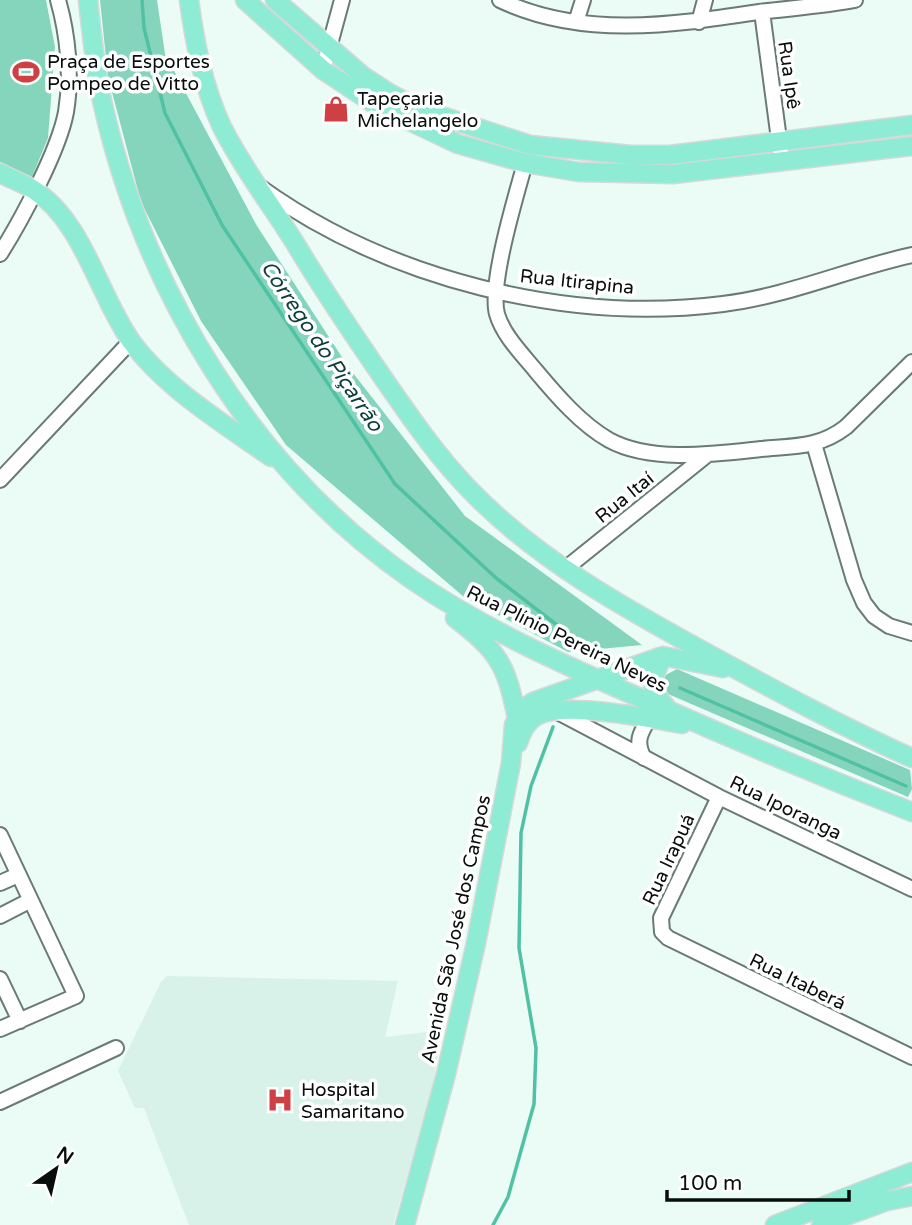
<svg xmlns="http://www.w3.org/2000/svg" width="912" height="1225" viewBox="0 0 912 1225" font-family="'Varela Round',sans-serif">
  <rect width="100%" height="100%" fill="#eafcf5"/>
  <path fill="#d8f2e9" d="M 167,976 L 398,981 L 385,1037 L 428,1032 L 442,1027 L 438,1037 L 438,1055 L 432,1091 L 393,1225 L 189,1225 L 144,1108 L 135,1108 L 118,1071 L 161,982 Z"/>
  <path fill="#85d5bd" d="M 0,0 L 46,0 L 55,47 L 48,138 L 32,177 L 0,162 Z
    M 100,0 L 157,0 L 165,54 L 257,226 L 349,368 L 465,516 L 642,645 L 568,652 L 464,597 L 286,445 L 201,321 L 141,202 L 108,77 Z
    M 677,669 L 910,770 L 912,789 L 908,797 L 668,694 L 660,678 Z"/>
  <g fill="none" stroke-linecap="round" stroke-linejoin="round">
    <path stroke="#50c1a2" stroke-width="3.5" d="M 142,0 L 144,28 L 165,113 L 222,225 L 395,484 L 496,578 L 579,642
      M 680,688 L 906,786
      M 493,1225 L 508,1197 L 534,1104 L 536,1048 L 519,948 L 521,833 L 531,786 L 553,727"/>
    <g stroke="#6a7a75" stroke-width="18">
      <path id="minor" d="M 500,0 C 582,39 673,25 759,12 C 791,8 824,6 855,0
        M 762,12 L 782,162
        M 576,22 L 583,0
        M 699,22 L 705,0
        M 323,70 L 342,0
        M 525,163 C 516,196 489,284 497,314 C 503,335 522,354 536,371 C 556,395 581,424 609,440 C 651,463 715,454 761,449 C 793,446 819,448 846,427 L 912,362
        M 260,187 C 388,279 566,324 723,304 C 788,296 848,269 912,255
        M 0,254 C 21,221 59,150 66,112 C 72,76 68,35 58,0
        M 814,444 L 854,580 L 864,603 L 874,616 L 889,626 L 912,633
        M 0,480 L 131,341
        M 565,569 L 708,454
        M 554,710 L 719,797 L 912,889
        M 644,758 C 635,742 640,733 649,719
        M 719,797 L 661,918 L 662,932 L 668,938 L 912,1057
        M 0,835 L 76,996 L 0,1029
        M 0,883 L 18,875
        M 0,916 L 29,901
        M 0,979 L 20,1021
        M 0,1102 L 116,1048"/>
    </g>
    <g stroke="#d7d8d8" stroke-width="21">
      <path id="major" d="M 88,0 C 92,35 95,70 103,105 C 145,291 253,469 411,579 C 486,631 571,668 654,704 C 739,742 825,778 912,812
        M 189,0 C 195,44 203,86 222,127 C 243,169 273,207 298,248 C 326,295 357,340 388,385 C 413,421 438,457 469,489 C 537,560 626,609 712,656 C 778,692 843,727 912,758
        M 245,0 L 323,70 L 376,105 L 458,144 L 525,163 L 579,172 L 673,174 L 912,146
        M 275,0 L 363,76 L 389,93 L 420,109 L 530,145 L 631,155 L 670,155 L 912,125
        M 0,173 C 11,179 23,183 34,190 C 83,221 99,296 131,341 C 165,388 224,424 271,457
        M 455,618 C 499,652 506,664 517,718
        M 663,656 C 651,682 647,686 667,708
        M 518,743 C 521,733 526,722 536,716 C 562,701 651,718 682,724
        M 405,1225 L 446,1074 L 476,943 L 511,763 L 514,725 L 521,711 L 533,702 L 663,656 L 723,668
        M 775,1225 L 912,1172
        M 821,1225 L 887,1201 L 912,1196"/>
    </g>
    <use href="#minor" stroke="#fff" stroke-width="14"/>
    <use href="#major" stroke="#8eecd4" stroke-width="18"/>
  </g>
  <defs>
    <g id="stadium-bare" transform="scale(2.1)"><path d="M0-5a6.5 5 0 1 0 0 10a6.5 5 0 1 0 0-10ZM-3.5-1.8h7v3.6h-7Z" fill="#cf4045" stroke="#fff" stroke-width="2.5" paint-order="stroke"/></g>
    <g id="shop-bare" transform="scale(2.1)"><path d="M-5-2.5h2.3a2.7 3.5 0 0 1 5.4 0H5L5.5 6h-11ZM-1.5-2.5h3a1.5 2.3 0 0 0-3 0Z" fill="#cf4045" stroke="#fff" stroke-width="2.5" paint-order="stroke"/></g>
    <g id="hospital-bare" transform="scale(2.1)"><path d="M-5-5h3v3.5h4V-5h3V5h-3V1.5h-4V5h-3Z" fill="#cf4045" stroke="#fff" stroke-width="2.5" paint-order="stroke"/></g>
  </defs>
  <g fill-rule="evenodd">
    <use href="#stadium-bare" x="26" y="72"/>
    <use href="#shop-bare" x="336" y="109"/>
    <use href="#hospital-bare" x="280" y="1100"/>
  </g>
  <g text-anchor="middle" stroke-width="7" stroke-linejoin="round" paint-order="stroke">
    <g font-size="19" fill="#080e0c" stroke="#fff" text-anchor="start">
      <text x="47" y="68">Praça de Esportes<tspan x="47" dy="22">Pompeo de Vitto</tspan></text>
      <text x="357" y="105">Tapeçaria<tspan x="357" dy="22">Michelangelo</tspan></text>
      <text x="301" y="1096">Hospital<tspan x="301" dy="22">Samaritano</tspan></text>
    </g>
    <g font-size="19" fill="#080e0c" stroke="#fff">
      <text transform="translate(790 75) rotate(82)" y="7">Rua Ipê</text>
      <text transform="translate(577 281) rotate(6)" y="7">Rua Itirapina</text>
      <text transform="translate(624 497) rotate(-39)" y="7">Rua Itaí</text>
      <text transform="translate(567 638) rotate(26)" y="7">Rua Plínio Pereira Neves</text>
      <text transform="translate(786 807) rotate(26)" y="7">Rua Iporanga</text>
      <text transform="translate(668 859) rotate(-65)" y="7">Rua Irapuá</text>
      <text transform="translate(455 929) rotate(-78)" y="7">Avenida São José dos Campos</text>
      <text transform="translate(798 981) rotate(26)" y="7">Rua Itaberá</text>
    </g>
    <g font-size="21" font-style="italic" fill="#0c3f33" stroke="#fff">
      <text transform="translate(322 346) rotate(56)" y="7">Córrego do Piçarrão</text>
    </g>
  </g>
  <g transform="translate(56 1169) rotate(34)" stroke="#ffffff" stroke-width="5" paint-order="stroke">
  <path d="M0-5L12 26L0 18L-12 26Z" fill="#080e0c"/>
  <text y="-10" font-size="19" font-weight="bold" text-anchor="middle" fill="#080e0c">N</text>
  </g>
  <path d="M667 1190v10h182v-10" fill="none" stroke="#080e0c" stroke-width="3.5"/>
  <text x="678" y="1190" font-size="21" fill="#080e0c" stroke="#ffffff" stroke-width="5" paint-order="stroke">100 m</text>
</svg>
